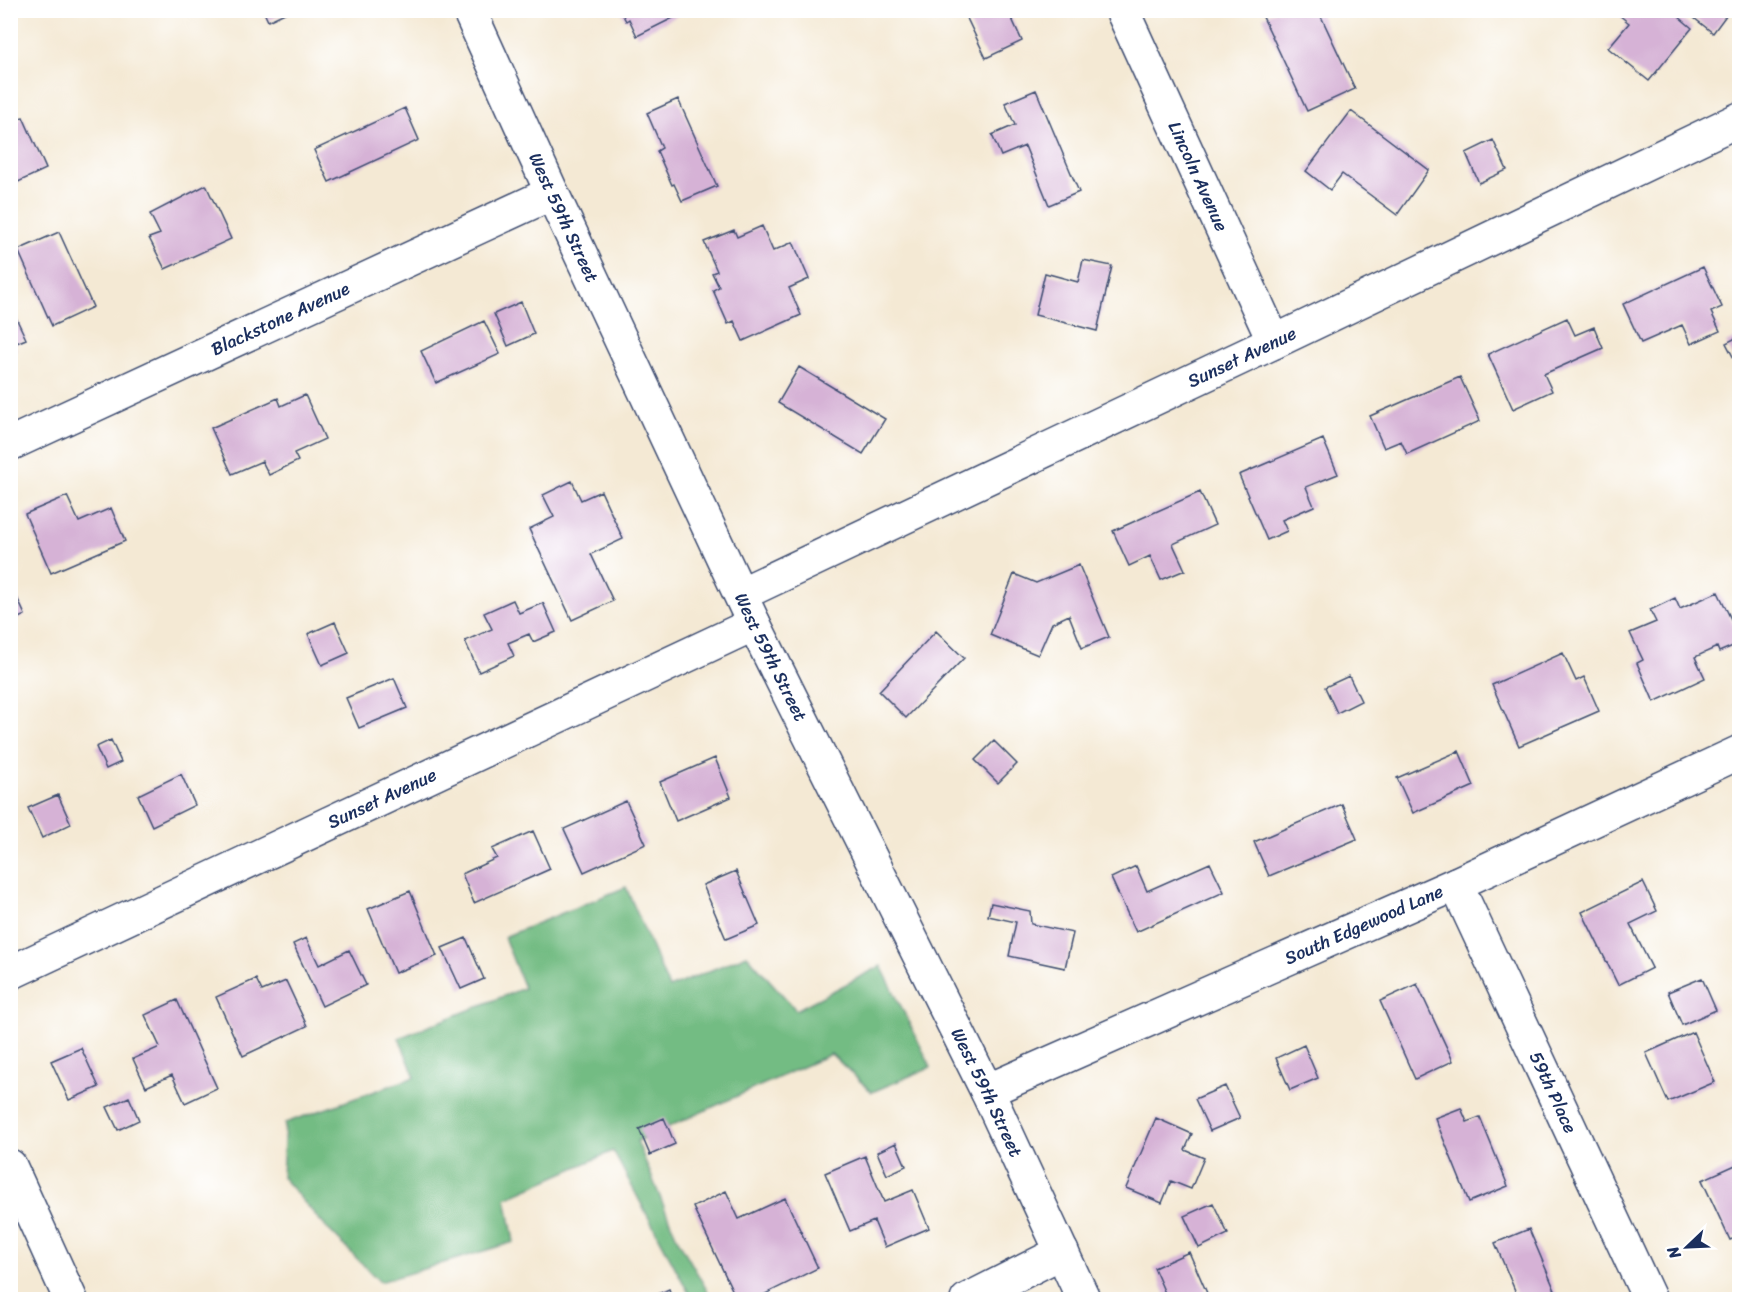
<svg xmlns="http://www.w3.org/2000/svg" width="1750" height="1310" viewBox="0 0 1750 1310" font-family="Sriracha,sans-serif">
  <rect width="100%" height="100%" fill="#fff"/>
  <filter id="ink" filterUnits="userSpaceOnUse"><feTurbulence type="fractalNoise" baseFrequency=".0167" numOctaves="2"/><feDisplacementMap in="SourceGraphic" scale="12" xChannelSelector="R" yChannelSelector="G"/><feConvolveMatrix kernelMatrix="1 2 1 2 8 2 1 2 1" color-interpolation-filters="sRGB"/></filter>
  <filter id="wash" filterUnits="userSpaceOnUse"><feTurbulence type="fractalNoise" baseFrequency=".008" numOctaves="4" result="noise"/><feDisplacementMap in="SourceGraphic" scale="24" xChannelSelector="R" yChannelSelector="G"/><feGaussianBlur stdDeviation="1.35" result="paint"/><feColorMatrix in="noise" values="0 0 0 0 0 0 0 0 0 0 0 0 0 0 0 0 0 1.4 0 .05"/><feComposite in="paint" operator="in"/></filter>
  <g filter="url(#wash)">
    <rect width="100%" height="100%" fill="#f4e9d4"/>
    <path fill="#73bc83" stroke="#477670" stroke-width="1.5" d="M 626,887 L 669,988 L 747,955 L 796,1010 L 881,966 L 931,1067 L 872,1092 L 831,1054 L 637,1141 L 677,1238 L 712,1299 L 692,1299 L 613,1151 L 506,1198 L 514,1242 L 380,1282 L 325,1226 L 282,1177 L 285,1123 L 415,1077 L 399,1038 L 524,988 L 504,937 Z"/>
    <g id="blocks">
      <path fill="#d6b2d6" d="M 263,10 L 291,10 L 268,21 Z
        M 620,10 L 680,10 L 681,14 L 637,36 L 629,19 L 626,21 Z
        M 963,10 L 1008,10 L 1022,41 L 986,58 Z
        M 1277,10 L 1318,10 L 1355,89 L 1307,111 L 1263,17 Z
        M 1613,10 L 1671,10 L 1692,28 L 1649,81 L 1608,48 L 1629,23 Z
        M 1684,10 L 1730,10 L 1713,33 Z
        M 1036,90 L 1079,192 L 1049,205 L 1025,146 L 1001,156 L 992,135 L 1015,125 L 1005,103 Z
        M 678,99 L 717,186 L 682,201 L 674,184 L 672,185 L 657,151 L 662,148 L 647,113 Z
        M 405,108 L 419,140 L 329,182 L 314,150 Z
        M 1351,111 L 1429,170 L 1397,215 L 1342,174 L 1330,190 L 1306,171 Z
        M 23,117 L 46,169 L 16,183 L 10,169 L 10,123 Z
        M 1493,140 L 1507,170 L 1479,183 L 1466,153 Z
        M 206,185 L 231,239 L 165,269 L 149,238 L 160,234 L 150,214 Z
        M 762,226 L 773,251 L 793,242 L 809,279 L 789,288 L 801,315 L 743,341 L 734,321 L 728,324 L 713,290 L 719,287 L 712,273 L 717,271 L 704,242 L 734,230 L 737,237 Z
        M 59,232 L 93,307 L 52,326 L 18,250 Z
        M 1083,260 L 1112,266 L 1097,331 L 1035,315 L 1045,273 L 1078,282 Z
        M 1703,267 L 1722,307 L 1711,312 L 1720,331 L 1691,344 L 1682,325 L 1641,343 L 1623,304 Z
        M 521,302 L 534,334 L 508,346 L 494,314 Z
        M 10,305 L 26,339 L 14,344 L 17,350 L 10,353 Z
        M 1567,318 L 1575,335 L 1594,327 L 1603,348 L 1544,374 L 1552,391 L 1513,409 L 1488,354 Z
        M 484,321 L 500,354 L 436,383 L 421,351 Z
        M 1740,336 L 1740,370 L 1726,343 Z
        M 799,367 L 885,419 L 863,454 L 778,403 Z
        M 1460,377 L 1480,421 L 1407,454 L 1401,441 L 1384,448 L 1370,416 Z
        M 305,395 L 325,439 L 294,453 L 298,461 L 269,475 L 262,461 L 232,474 L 211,428 L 278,398 L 281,406 Z
        M 1323,439 L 1338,474 L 1306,487 L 1314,506 L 1282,520 L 1287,531 L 1267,540 L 1239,475 Z
        M 572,481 L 581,500 L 601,491 L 623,539 L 591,554 L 613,601 L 572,620 L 529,529 L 554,517 L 543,495 Z
        M 1200,492 L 1215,525 L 1173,544 L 1185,570 L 1161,580 L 1150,556 L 1129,566 L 1113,531 Z
        M 67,496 L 79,522 L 111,508 L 125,541 L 51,573 L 25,514 Z
        M 1079,565 L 1109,637 L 1082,648 L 1069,615 L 1052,623 L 1038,655 L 990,635 L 1014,574 L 1036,583 Z
        M 10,582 L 25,615 L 10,622 Z
        M 1718,592 L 1740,638 L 1740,643 L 1719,652 L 1717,647 L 1695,657 L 1705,678 L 1654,702 L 1637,663 L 1643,660 L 1630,633 L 1656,622 L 1650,610 L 1675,598 L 1680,609 Z
        M 513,600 L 519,613 L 543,603 L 556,632 L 533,642 L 529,634 L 508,643 L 514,656 L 479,672 L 465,641 L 492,629 L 484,613 Z
        M 335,622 L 349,653 L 322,665 L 308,634 Z
        M 936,631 L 964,658 L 906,718 L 879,691 Z
        M 1563,653 L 1576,681 L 1584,677 L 1599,711 L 1519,746 L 1492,685 Z
        M 1349,676 L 1361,701 L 1337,713 L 1325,687 Z
        M 394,678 L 407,708 L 359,728 L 346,698 Z
        M 111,740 L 121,762 L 106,769 L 96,747 Z
        M 994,741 L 1017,764 L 998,783 L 975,760 Z
        M 1459,751 L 1474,786 L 1413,813 L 1397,778 Z
        M 715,758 L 731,797 L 676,821 L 660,782 Z
        M 181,774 L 195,805 L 152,826 L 138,795 Z
        M 58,795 L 71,824 L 42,838 L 28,808 Z
        M 626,801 L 646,844 L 584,872 L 564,829 Z
        M 1342,804 L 1357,839 L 1269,876 L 1254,842 Z
        M 533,831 L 550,869 L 474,903 L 462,874 L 497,858 L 492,849 Z
        M 1210,863 L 1224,892 L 1136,932 L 1111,878 L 1136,866 L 1147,891 Z
        M 736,871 L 759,925 L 726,939 L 703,885 Z
        M 1643,882 L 1657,911 L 1630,924 L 1652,968 L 1618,985 L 1582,912 Z
        M 410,891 L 437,956 L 395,973 L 368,909 Z
        M 991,903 L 1030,911 L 1031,924 L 1073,933 L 1065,968 L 1009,956 L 1016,922 L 988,916 Z
        M 306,938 L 319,965 L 349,950 L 366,985 L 322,1006 L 293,944 Z
        M 466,938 L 484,979 L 461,989 L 442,948 Z
        M 1702,978 L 1716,1010 L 1682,1025 L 1668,992 Z
        M 256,979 L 262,991 L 286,981 L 307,1026 L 243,1056 L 216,997 Z
        M 1417,984 L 1453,1061 L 1415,1079 L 1380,1001 Z
        M 177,1000 L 217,1088 L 185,1103 L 172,1075 L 146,1087 L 133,1059 L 160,1047 L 145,1015 Z
        M 1693,1032 L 1715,1082 L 1668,1102 L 1646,1053 Z
        M 1304,1045 L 1318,1078 L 1290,1090 L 1276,1058 Z
        M 81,1048 L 99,1087 L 69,1100 L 51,1061 Z
        M 1225,1086 L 1240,1118 L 1210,1131 L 1195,1099 Z
        M 129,1097 L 139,1120 L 118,1130 L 107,1107 Z
        M 1461,1108 L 1467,1122 L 1480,1117 L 1508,1186 L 1469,1202 L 1435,1118 Z
        M 664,1118 L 675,1144 L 650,1155 L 639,1129 Z
        M 1156,1118 L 1192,1134 L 1185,1150 L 1204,1158 L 1191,1189 L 1171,1181 L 1162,1203 L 1126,1188 Z
        M 896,1143 L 906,1166 L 887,1175 L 877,1152 Z
        M 865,1156 L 884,1202 L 913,1190 L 929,1228 L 885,1247 L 874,1221 L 850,1231 L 825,1173 Z
        M 1740,1163 L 1740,1236 L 1730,1240 L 1702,1180 Z
        M 726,1191 L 739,1219 L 785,1198 L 818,1268 L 753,1300 L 737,1300 L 693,1207 Z
        M 1213,1203 L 1228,1234 L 1199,1248 L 1184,1216 Z
        M 1529,1229 L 1559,1300 L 1519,1300 L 1495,1243 Z
        M 1189,1252 L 1210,1300 L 1168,1300 L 1154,1268 Z
        M 669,1289 L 673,1300 L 645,1300 Z"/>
    </g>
  </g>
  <g filter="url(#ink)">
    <use href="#blocks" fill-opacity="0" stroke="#3c4b70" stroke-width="1.5"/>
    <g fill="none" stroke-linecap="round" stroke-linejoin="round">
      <g stroke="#3c4b70" stroke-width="36">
        <g id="minor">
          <path id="s1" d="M 469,10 L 552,193 L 754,624 L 987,1091 L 1084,1300"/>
          <path id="s2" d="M 1122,10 L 1274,342"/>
          <path id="s3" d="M 10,444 L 552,193"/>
          <path id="s4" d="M 741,594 L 1274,342 L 1740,119"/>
          <path id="s5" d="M 1456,884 L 1650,1300"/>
          <path id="s6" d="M 10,973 L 754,624"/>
          <path id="s7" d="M 987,1091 L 1456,884 L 1740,752"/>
          <path d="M 10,1166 L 71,1300"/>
          <path d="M 967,1300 L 1062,1252"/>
        </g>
      </g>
      <use href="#minor" stroke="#fff" stroke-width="33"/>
    </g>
  </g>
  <g text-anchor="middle" stroke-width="5" stroke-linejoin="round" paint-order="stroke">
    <g font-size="18" fill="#1b2f5e" stroke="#fff">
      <text dy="6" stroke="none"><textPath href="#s2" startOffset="183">Lincoln Avenue</textPath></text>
      <text dy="6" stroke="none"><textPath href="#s1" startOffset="228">West 59th Street</textPath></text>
      <text dy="6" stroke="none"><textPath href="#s3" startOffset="298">Blackstone Avenue</textPath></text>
      <text dy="6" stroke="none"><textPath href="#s4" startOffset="554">Sunset Avenue</textPath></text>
      <text dy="6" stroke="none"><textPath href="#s1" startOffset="714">West 59th Street</textPath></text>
      <text dy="6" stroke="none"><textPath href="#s6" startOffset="411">Sunset Avenue</textPath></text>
      <text dy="6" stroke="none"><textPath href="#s7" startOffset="412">South Edgewood Lane</textPath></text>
      <text dy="6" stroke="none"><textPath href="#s5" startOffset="230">59th Place</textPath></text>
      <text dy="6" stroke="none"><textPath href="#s1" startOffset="1200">West 59th Street</textPath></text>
    </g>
  </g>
  <rect width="1750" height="1310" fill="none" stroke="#fff" stroke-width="36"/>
  <g transform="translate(1687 1247) rotate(247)" stroke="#ffffff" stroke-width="4.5" paint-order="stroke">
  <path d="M0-4.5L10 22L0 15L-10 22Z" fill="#1b2f5e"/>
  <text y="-9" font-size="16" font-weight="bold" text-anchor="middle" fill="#1b2f5e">N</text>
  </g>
</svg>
